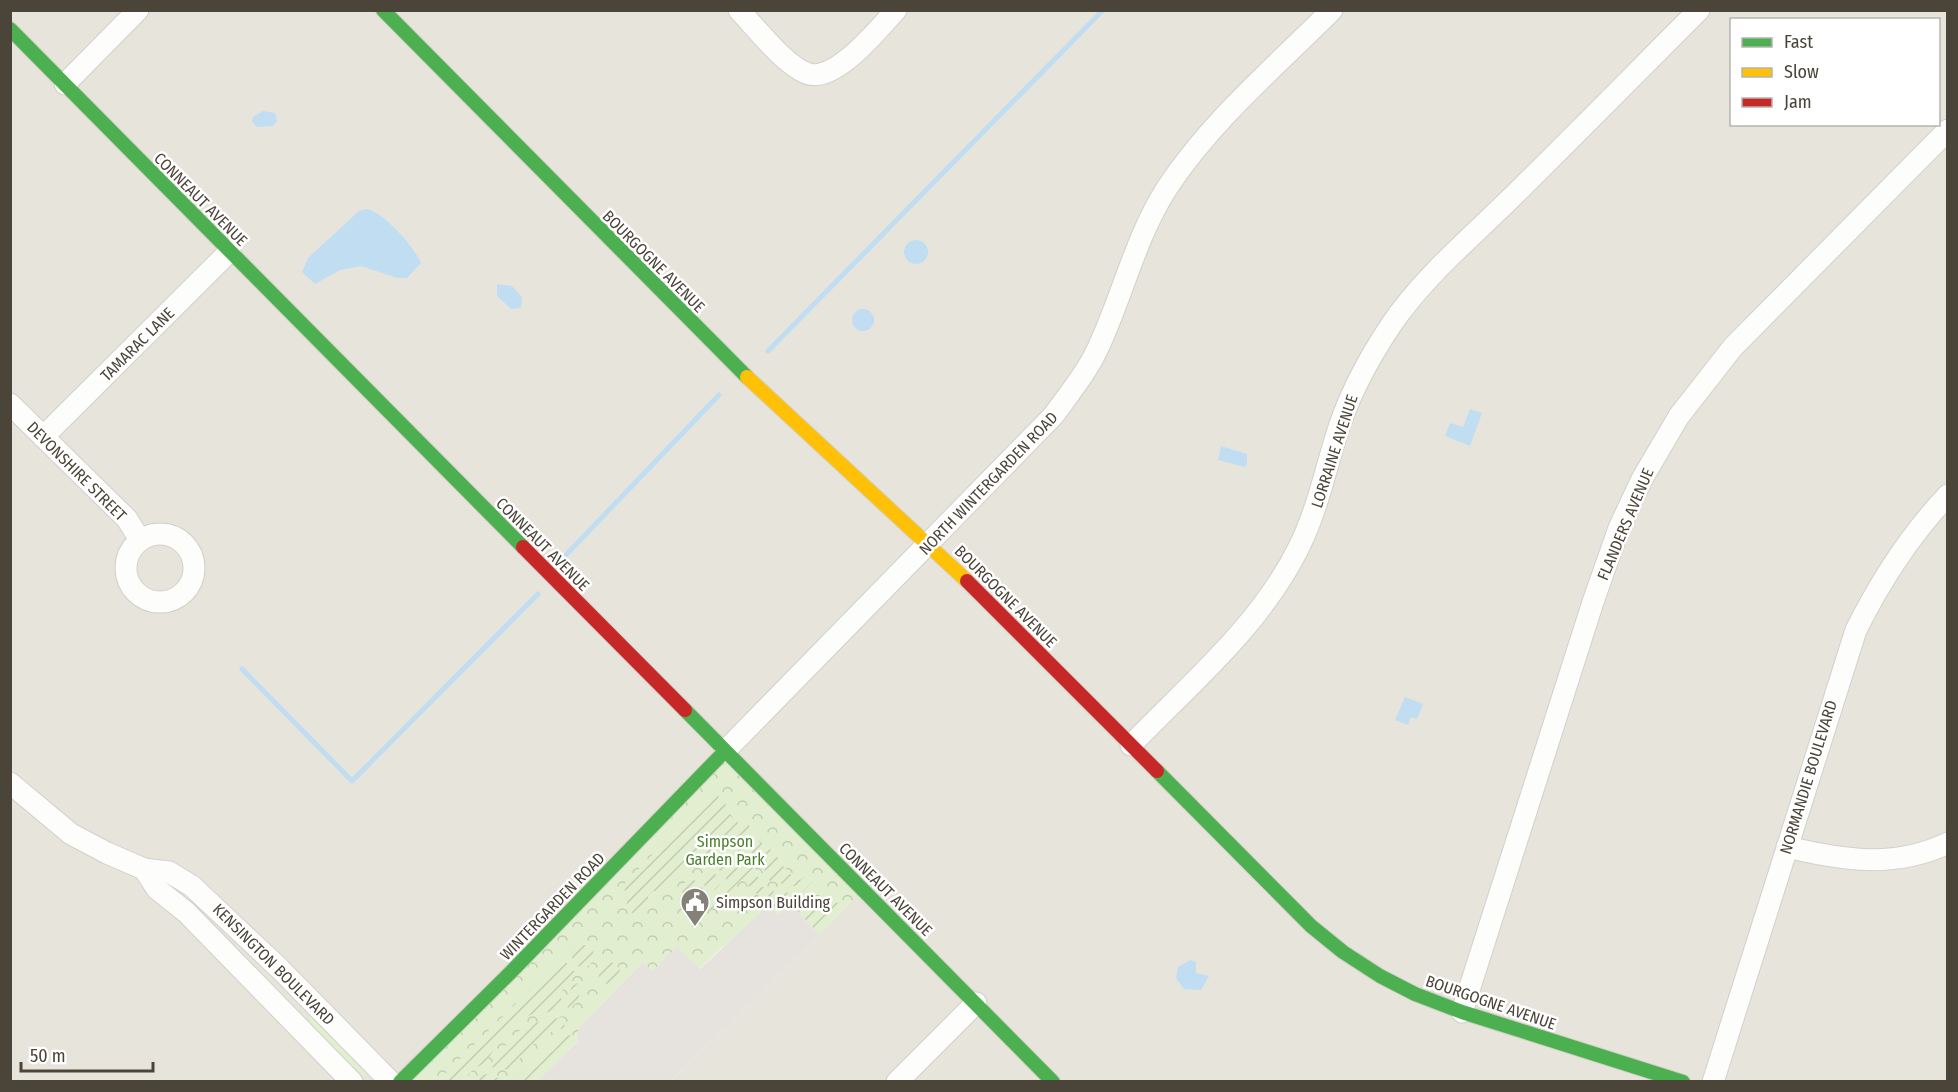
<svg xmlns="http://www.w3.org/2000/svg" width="1958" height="1092" viewBox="0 0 1958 1092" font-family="'Fira Sans Condensed',sans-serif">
  <defs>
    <pattern id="grass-tufts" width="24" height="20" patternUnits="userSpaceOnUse" patternTransform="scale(1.5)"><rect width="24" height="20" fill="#e1eecf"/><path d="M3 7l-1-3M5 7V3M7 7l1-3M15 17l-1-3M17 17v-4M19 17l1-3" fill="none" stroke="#c3cdb2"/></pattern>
    <pattern id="park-crowns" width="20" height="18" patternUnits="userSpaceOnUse" patternTransform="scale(1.5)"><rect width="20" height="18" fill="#e1eecf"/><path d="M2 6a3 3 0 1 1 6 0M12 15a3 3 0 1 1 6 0" fill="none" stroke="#c3cdb2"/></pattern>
    <pattern id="garden-furrows" width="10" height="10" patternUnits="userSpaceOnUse" patternTransform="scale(1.5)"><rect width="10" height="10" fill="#e1eecf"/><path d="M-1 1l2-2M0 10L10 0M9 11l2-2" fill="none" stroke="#c3cdb2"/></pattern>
  </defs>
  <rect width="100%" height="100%" fill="#f4f2ee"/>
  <path fill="#e7e4dc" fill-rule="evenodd" d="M 10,11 L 1947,11 L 1947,1081 L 671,1081 L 851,902 L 841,866 L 400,1081 L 11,1081 ZM 1732,20 L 1938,20 L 1938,124 L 1732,124 Z"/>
  <path fill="url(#grass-tufts)" d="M 311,1015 L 368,1073 L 366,1076 L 359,1074 L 308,1022 Z"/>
  <path fill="url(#park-crowns)" d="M 725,751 L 864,889 L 819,934 L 789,904 L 778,916 L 725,948 L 723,946 L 699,969 L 652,971 L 643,962 L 578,1029 L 578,1040 L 537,1081 L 400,1082 Z"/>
  <path fill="url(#garden-furrows)" d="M 716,795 L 724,799 C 728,813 733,825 749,825 L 752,837 L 777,854 L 778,862 L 789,871 L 792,877 L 800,880 L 807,875 L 813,881 L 802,892 L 794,886 L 770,881 C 763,874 765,863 758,857 C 734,836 680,872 662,891 L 653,891 L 648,896 L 649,904 L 635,914 L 628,911 L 624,886 L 626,882 L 693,812 Z
    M 744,860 L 755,868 L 761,886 L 775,892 L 787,892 L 793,900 L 778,916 L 742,879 L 710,911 L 690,890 L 684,896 L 682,891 L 685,882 L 694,880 L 708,893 L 705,903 L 712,905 L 715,900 L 714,895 L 724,892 L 727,880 L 716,866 L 724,866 L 730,861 Z
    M 708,871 L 714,872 L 721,883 L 715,890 L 703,885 L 698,878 Z
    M 823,892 L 844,908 L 819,934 L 801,915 Z
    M572 956a11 11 0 1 1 22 0a11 11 0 1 1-22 0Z
    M 562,958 L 576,973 C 562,984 561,993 561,1010 L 530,1015 L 509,1027 L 485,1063 L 475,1068 L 461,1081 L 438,1081 Z
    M598 973a11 11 0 1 1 22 0a11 11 0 1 1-22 0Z
    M 580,982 C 580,995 580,1002 568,1010 L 567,1000 L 572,986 Z
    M 563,1017 L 565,1028 C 541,1032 525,1052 510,1070 L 491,1067 C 516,1030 518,1024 563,1017 Z
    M 571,1035 L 578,1040 L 537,1081 L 524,1081 L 517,1074 L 556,1038 Z
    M 486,1074 L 504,1080 L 469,1081 Z"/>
  <path fill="#e6e3df" d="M 790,904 L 819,934 L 671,1081 L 537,1081 L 578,1041 L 578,1029 L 643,962 L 652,971 L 677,947 L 700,969 L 768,906 L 778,915 Z"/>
  <path fill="#c0ddf1" d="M 263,111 L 275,113 L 277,121 L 273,126 L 257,127 L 252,122 L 253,117 Z
    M 366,209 C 382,210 416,249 421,263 L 407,278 L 397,278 L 361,266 L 340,270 L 315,284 L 302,272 L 308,258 L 359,211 Z
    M904 252a12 12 0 1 1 24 0a12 12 0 1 1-24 0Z
    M 497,284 L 512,286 L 522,297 L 521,308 L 511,309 L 497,296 Z
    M852 320a11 11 0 1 1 22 0a11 11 0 1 1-22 0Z
    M 1470,409 L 1482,413 L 1470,446 L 1445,436 L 1450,423 L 1463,427 Z
    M 1221,446 L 1247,454 L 1247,465 L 1244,467 L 1218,460 Z
    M 1405,697 L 1423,704 L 1417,719 L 1411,717 L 1408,725 L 1395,720 Z
    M 1190,960 L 1196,962 L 1196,973 L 1209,976 L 1201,990 L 1184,989 L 1176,978 L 1178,967 Z"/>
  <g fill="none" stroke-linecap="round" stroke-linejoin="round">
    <path stroke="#c0ddf1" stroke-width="5" d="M 768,351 L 1103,10
      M 563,558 L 719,395
      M 242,669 L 352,781 L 538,594"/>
    <g stroke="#d2d0cb" stroke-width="23">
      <path id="street" d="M 739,10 C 756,28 784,64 806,73 C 834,85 878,29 896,10
        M 65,84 L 138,10
        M 10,404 L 127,519 L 140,540
        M 43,437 L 230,251
        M126 568a34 34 0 1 1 68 0a34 34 0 1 1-68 0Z
        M 1131,745 C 1190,684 1261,625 1299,547 C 1316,513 1324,476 1335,440 C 1347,398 1367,361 1391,325 C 1422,279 1468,240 1508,201 C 1572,138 1635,74 1699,10
        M 725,751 L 1053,416 C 1069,394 1087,372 1098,348 C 1123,295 1135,238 1167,188 C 1211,121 1275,67 1332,10
        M 10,783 L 71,834 L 107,853 L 144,869 L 169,872 L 192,886 L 280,969 L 391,1082
        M 1787,847 C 1842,860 1894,869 1948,843
        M 144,869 L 157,889 L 186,912 L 352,1082
        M 1462,1012 L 1593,602 L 1619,528 L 1642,479 L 1679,416 L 1733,347 L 1948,130
        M 897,1082 L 976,1003
        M 1713,1082 L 1856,630 C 1881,580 1909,536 1948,495"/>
    </g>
    <g stroke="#d3cfc5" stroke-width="16">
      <path id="fast" d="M 383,10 L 747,377
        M 10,29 L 523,547
        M 685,710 L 1053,1082
        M 1157,771 L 1311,926 L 1343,952 L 1380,976 L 1415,994 L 1462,1012 L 1683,1082
        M 400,1082 L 509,974 L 725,751"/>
    </g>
    <g stroke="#d3cfc5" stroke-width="16">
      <path id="slow" d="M 747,377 L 967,581"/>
    </g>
    <g stroke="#d3cfc5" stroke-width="16">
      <path id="jam" d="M 523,547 L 685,710
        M 967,581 L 1157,771"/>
    </g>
    <use href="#street" stroke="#fdfdfc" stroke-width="21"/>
    <use href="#fast" stroke="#4caf50" stroke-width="14"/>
    <use href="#slow" stroke="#ffc107" stroke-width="14"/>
    <use href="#jam" stroke="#c62828" stroke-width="14"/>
  </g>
  <defs>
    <g id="civic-pin" transform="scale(1.5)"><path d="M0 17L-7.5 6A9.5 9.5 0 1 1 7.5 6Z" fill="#868178" stroke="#fff"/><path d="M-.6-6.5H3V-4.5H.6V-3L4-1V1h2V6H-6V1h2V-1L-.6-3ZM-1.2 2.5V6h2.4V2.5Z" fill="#fff"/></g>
  </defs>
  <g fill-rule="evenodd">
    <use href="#civic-pin" x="695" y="902"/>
  </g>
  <g text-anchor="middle" stroke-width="5" stroke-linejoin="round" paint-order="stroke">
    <g font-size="16" fill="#4b4439" stroke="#fff">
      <text transform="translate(201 199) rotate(45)" y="6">CONNEAUT AVENUE</text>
      <text transform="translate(654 261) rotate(45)" y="6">BOURGOGNE AVENUE</text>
      <text transform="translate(137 344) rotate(-45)" y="6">TAMARAC LANE</text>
      <text transform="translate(1334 451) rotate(-72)" y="6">LORRAINE AVENUE</text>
      <text transform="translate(77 471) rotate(45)" y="6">DEVONSHIRE STREET</text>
      <text transform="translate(988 483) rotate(-46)" y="6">NORTH WINTERGARDEN ROAD</text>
      <text transform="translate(1625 524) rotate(-67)" y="6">FLANDERS AVENUE</text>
      <text transform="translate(543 544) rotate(45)" y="6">CONNEAUT AVENUE</text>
      <text transform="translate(1006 596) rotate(45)" y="6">BOURGOGNE AVENUE</text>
      <text transform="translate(1808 777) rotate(-73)" y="6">NORMANDIE BOULEVARD</text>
      <text transform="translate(886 889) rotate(45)" y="6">CONNEAUT AVENUE</text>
      <text transform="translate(552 906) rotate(-46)" y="6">WINTERGARDEN ROAD</text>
      <text transform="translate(274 964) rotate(45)" y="6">KENSINGTON BOULEVARD</text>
      <text transform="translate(1491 1002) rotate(19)" y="6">BOURGOGNE AVENUE</text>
    </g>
    <g font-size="16" fill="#4a7f2a" stroke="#fff">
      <text x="725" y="847">Simpson<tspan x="725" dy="18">Garden Park</tspan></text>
    </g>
    <g font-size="16" fill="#4b4439" stroke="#fff" text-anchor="start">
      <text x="716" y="908">Simpson Building</text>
    </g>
  </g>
  <rect width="1958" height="1092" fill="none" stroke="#4b4439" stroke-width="24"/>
  <rect x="1730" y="18" width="210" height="108" fill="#ffffff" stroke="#b7b4b0" stroke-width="1.5"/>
  <rect x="1742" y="38" width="30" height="9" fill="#4caf50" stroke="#b7b4b0" stroke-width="1.5"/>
  <text x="1784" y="48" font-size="18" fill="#4b4439">Fast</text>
  <rect x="1742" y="68" width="30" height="9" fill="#ffc107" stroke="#b7b4b0" stroke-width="1.5"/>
  <text x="1784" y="78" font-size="18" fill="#4b4439">Slow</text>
  <rect x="1742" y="98" width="30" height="9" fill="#c62828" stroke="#b7b4b0" stroke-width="1.5"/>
  <text x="1784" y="108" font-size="18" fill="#4b4439">Jam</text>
  <path d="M21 1062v9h132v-9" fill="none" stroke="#4b4439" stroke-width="3"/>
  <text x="30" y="1062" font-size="18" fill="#4b4439" stroke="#ffffff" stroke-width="4.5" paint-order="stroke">50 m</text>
</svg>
